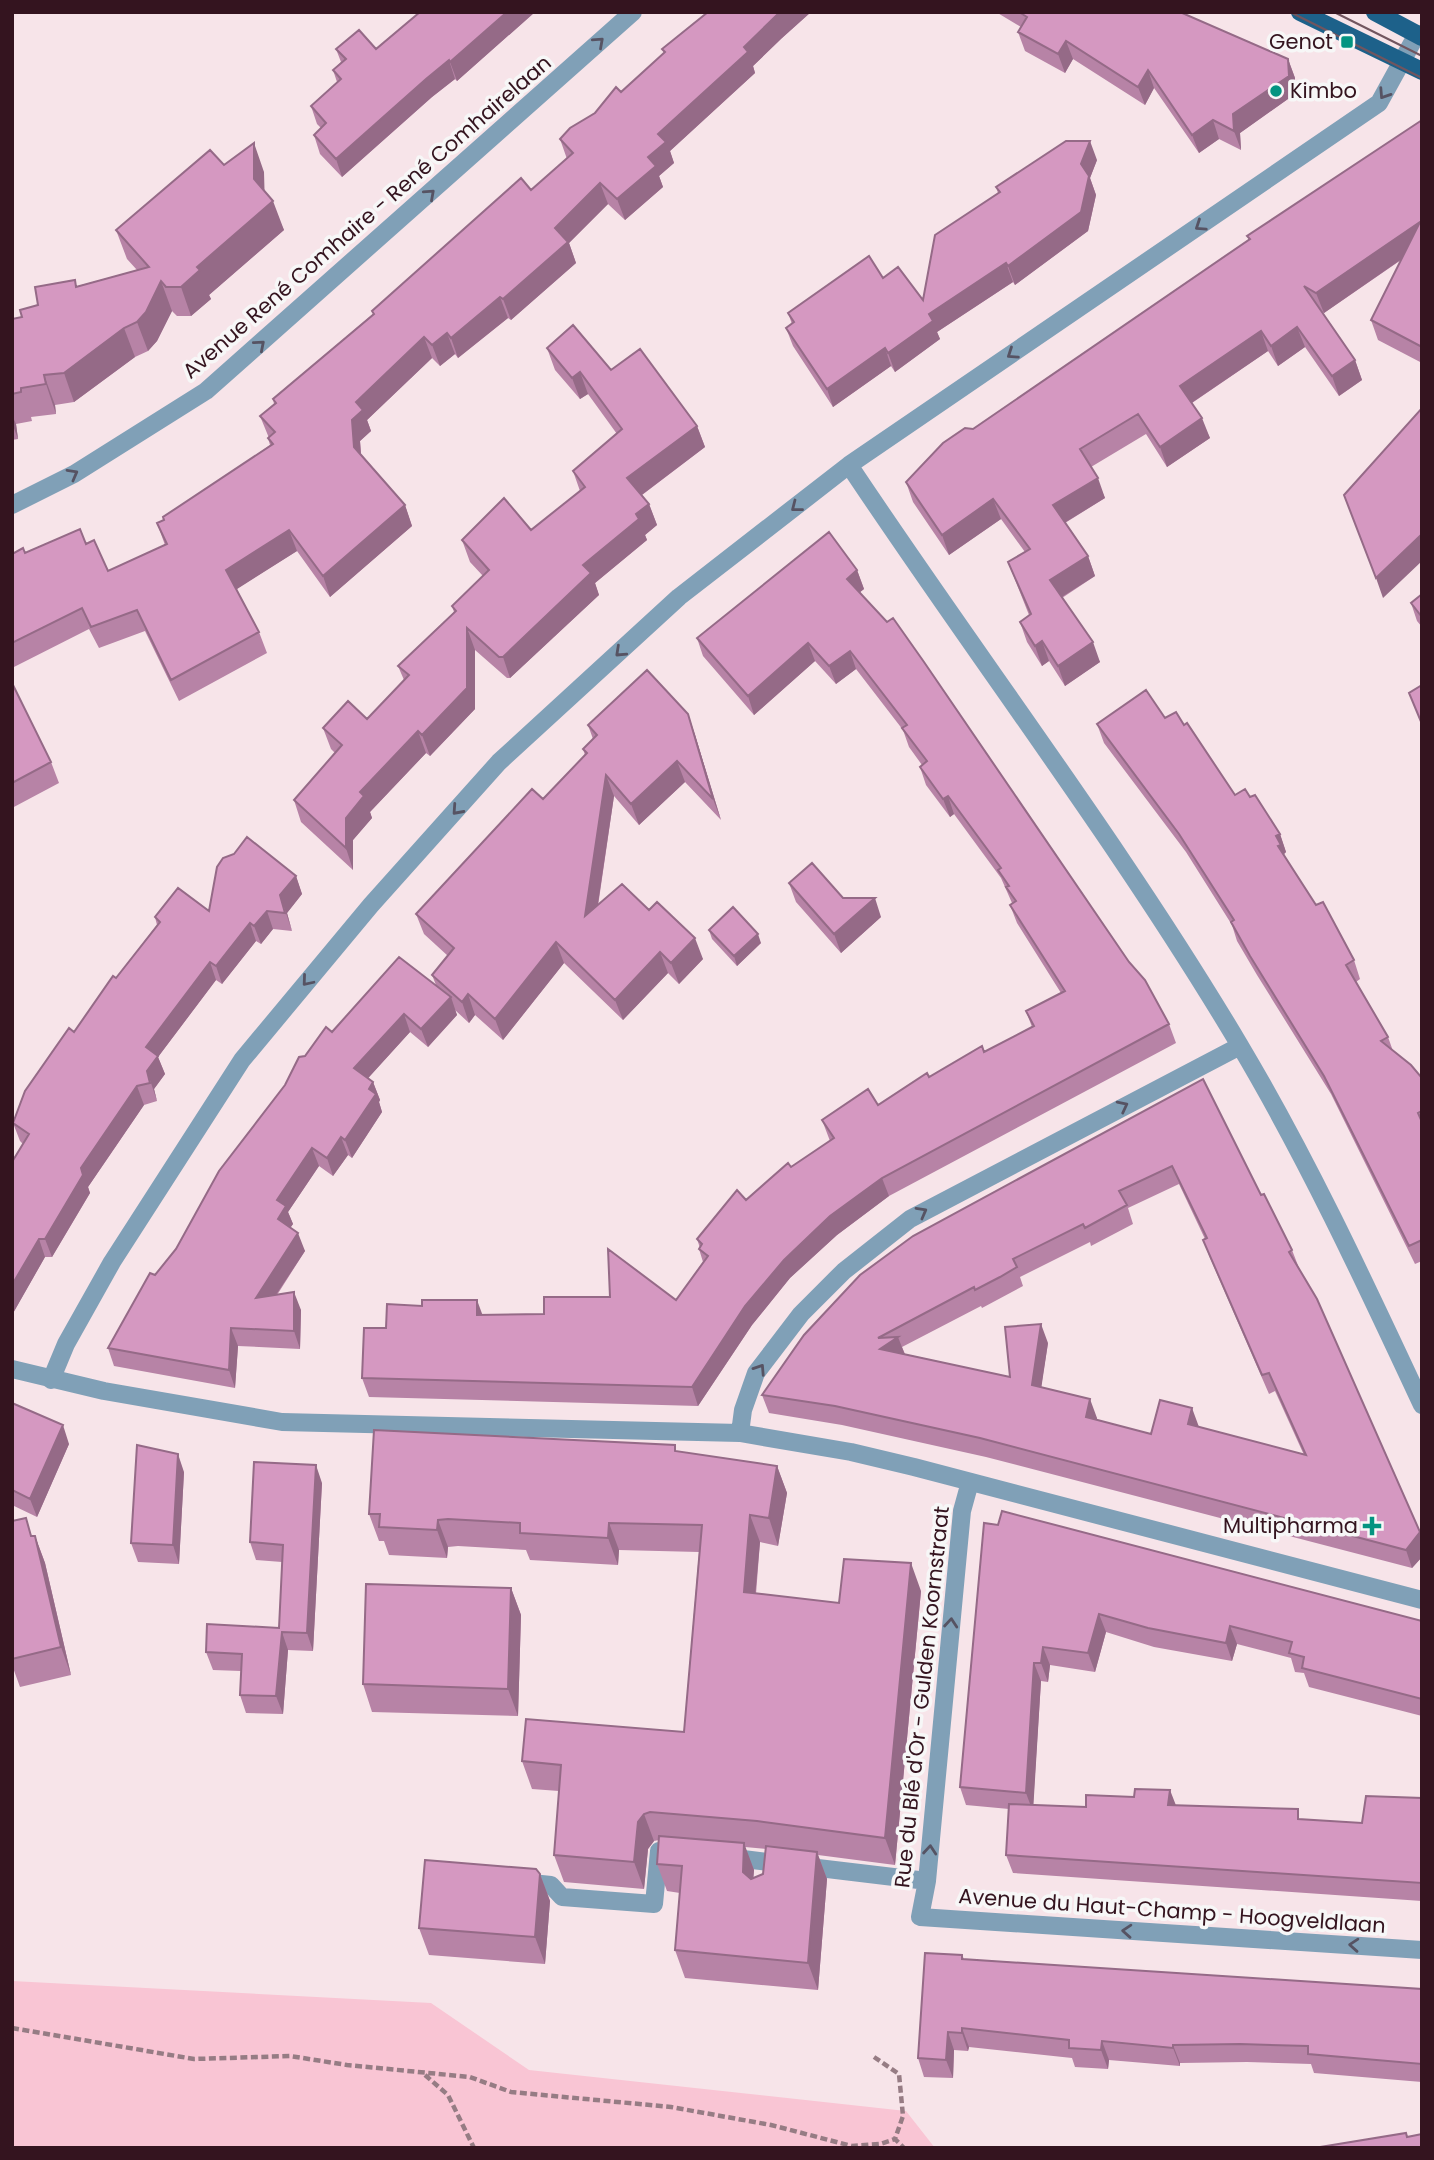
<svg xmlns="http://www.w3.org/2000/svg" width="1434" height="2160" viewBox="0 0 1434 2160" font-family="Poppins,sans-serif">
  <rect width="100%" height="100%" fill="#f7e4e9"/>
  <path fill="#f9c5d4" d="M 12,1981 L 431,2003 L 529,2070 L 906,2111 L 935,2148 L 12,2148 Z"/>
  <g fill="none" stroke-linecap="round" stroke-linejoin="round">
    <path stroke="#967c84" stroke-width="4.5" stroke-dasharray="7 3.5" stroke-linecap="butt" d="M 12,2028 L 194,2059 L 290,2056 L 347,2065 L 470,2077 L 511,2092 L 671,2107 L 771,2125 L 852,2146 L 880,2144 L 895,2139
      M 874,2057 L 899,2074 L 903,2116 L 895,2139 L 904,2148
      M 425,2075 L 448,2095 L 474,2148"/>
    <path stroke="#80a0b7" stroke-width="18" d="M 849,465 C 978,659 1120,844 1239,1044 C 1308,1160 1365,1283 1422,1405
      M 12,505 L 74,474 L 206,391 L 633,12
      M 12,1369 L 104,1391 L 282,1422 L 740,1433 L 851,1452 L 914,1467 L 1422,1600
      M 51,1380 L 66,1344 L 112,1262 L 242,1060 L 371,905 L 499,762 L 679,597 L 849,465 L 1379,103 L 1417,34
      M 740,1433 L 743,1410 L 756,1373 L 801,1314 L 844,1271 L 910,1219 L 1240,1046
      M 970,1482 L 962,1511 L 927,1881 L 920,1917 L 1422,1950
      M 727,1857 L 927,1881
      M 522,1882 L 551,1885 L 562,1897 L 654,1904 L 659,1851 L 668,1852"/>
    <path stroke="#1d618a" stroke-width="18" d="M 1300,12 L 1422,71
      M 1375,12 L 1422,37"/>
    <path stroke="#71555f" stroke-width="2" d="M 1290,12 L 1422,78
      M 1334,12 L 1422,56"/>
  </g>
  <path fill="#b783a6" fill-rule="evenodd" d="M 420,12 L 535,12 L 457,81 L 455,79 L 432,97 L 342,177 L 320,154 L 314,135 L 321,128 L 317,124 L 311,106 L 337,82 L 333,70 L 341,62 L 336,49 L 376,49 Z
    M 708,12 L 811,12 L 782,38 L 753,66 L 755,73 L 670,151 L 674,163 L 659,176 L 663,187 L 625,220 L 608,204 L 569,243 L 576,263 L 511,320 L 508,318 L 458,358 L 455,354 L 440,366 L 432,358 L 367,420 L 371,431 L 360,441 L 361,454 L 405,505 L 412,526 L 330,597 L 297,551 L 236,589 L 259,632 L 267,653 L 179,701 L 145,631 L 99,648 L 89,629 L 12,668 L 12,554 L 86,544 L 108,571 L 165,545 L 157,523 L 164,520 L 270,445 L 268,438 L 269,438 L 260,416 L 274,404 L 273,399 L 373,314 L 372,311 L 531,190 L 567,159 L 560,139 L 621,92 L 664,53 L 662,49 Z
    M 996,12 L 1182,12 L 1183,14 L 1288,59 L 1295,78 L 1295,94 L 1240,133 L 1241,150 L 1219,139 L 1199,153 L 1154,88 L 1145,105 L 1073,59 L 1065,73 L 1025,51 L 1018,32 L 1021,27 Z
    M 1422,120 L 1422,363 L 1378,340 L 1371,320 L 1401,260 L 1324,313 L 1321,312 L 1355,360 L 1362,380 L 1339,396 L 1305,347 L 1278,366 L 1268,351 L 1192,403 L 1210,438 L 1167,467 L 1146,434 L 1091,467 L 1105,498 L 1065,523 L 1088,556 L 1095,576 L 1062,598 L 1100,662 L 1065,686 L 1049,661 L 1042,666 L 1027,642 L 1020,622 L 1029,615 L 1008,562 L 1025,552 L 1001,519 L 949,555 L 913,502 L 906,482 L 973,429 L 1249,240 L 1247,236 Z
    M 1097,160 L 1090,178 L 1096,195 L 1088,231 L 1015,285 L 1013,282 L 937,332 L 940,339 L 895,372 L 891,366 L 833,407 L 793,346 L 786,328 L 792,324 L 788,313 L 883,278 L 923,300 L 998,193 L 996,187 Z
    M 224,165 L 264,172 L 264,191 L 284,230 L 209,295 L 211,299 L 191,316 L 177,316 L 172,311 L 157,341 L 148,351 L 135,357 L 74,402 L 55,405 L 56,414 L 31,417 L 32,421 L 16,424 L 18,439 L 12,440 L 12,319 L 22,317 L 38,305 L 78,286 L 137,270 L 127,259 L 116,230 Z
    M 547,348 L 611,370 L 697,426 L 705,447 L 642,495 L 649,504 L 657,525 L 645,535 L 647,540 L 595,583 L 599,595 L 510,678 L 507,678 L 475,650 L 475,709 L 430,756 L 426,753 L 370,812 L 372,818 L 353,840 L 353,870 L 301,822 L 294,800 L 335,753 L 331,749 L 323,728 L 367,719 L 404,680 L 398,666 L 454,612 L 452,606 L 483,576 L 470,562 L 462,540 L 531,530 L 580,491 L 573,471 L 617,434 L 588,394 L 580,399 L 555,370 Z
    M 857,570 L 864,589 L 860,592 L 1169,1024 L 1176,1043 L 889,1196 L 837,1235 L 790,1278 L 752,1325 L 698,1406 L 369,1397 L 362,1378 L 386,1328 L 483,1315 L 544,1314 L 676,1300 L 703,1262 L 699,1249 L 700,1248 L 697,1239 L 746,1200 L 791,1167 L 830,1141 L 822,1120 L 878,1105 L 929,1077 L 984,1052 L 1032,1027 L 1026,1011 L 1061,993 L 1017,923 L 1010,905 L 1012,903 L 1001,878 L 954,814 L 950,817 L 926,785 L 920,767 L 922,765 L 909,747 L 903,730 L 856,669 L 836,684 L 815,661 L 754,715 L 703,656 L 697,638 Z
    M 1422,594 L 1422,627 L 1417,621 L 1411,603 Z
    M 12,683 L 51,762 L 59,783 L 12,808 Z
    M 688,714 L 695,735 L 721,820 L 685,782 L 639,825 L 614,796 L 598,906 L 649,910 L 703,959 L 679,984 L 668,973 L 623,1020 L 564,963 L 503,1040 L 475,1015 L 469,1023 L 455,1010 L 457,1015 L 428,1047 L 410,1032 L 368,1078 L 373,1082 L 380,1100 L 379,1102 L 382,1112 L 352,1158 L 348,1155 L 333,1176 L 319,1166 L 288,1212 L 293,1224 L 290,1228 L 305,1251 L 277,1295 L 301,1310 L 300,1349 L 238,1346 L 235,1388 L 114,1366 L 108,1348 L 155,1275 L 176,1249 L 285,1085 L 305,1056 L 332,1032 L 436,985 L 432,975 L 448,956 L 424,934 L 416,914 L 543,799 L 585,755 L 583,749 L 593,739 L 588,725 Z
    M 1165,718 L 1184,725 L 1235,795 L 1250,797 L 1280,834 L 1286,852 L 1284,854 L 1285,857 L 1316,905 L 1354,960 L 1360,979 L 1356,982 L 1388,1037 L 1393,1051 L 1422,1078 L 1422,1261 L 1415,1264 L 1331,1094 L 1257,975 L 1237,941 L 1232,925 L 1186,852 L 1104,743 L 1097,724 Z
    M 296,876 L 302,894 L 287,913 L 292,931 L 273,929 L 261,944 L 256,941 L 222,984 L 216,980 L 158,1057 L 165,1074 L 154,1089 L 157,1101 L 144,1105 L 88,1187 L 90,1193 L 52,1257 L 45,1257 L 12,1315 L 12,1161 L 23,1144 L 20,1141 L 13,1123 L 74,1032 L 157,925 L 155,917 L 209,911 Z
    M 789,883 L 843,898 L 881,917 L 841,953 L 796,902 Z
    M 709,930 L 761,943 L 737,966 L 712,939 Z
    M 1203,1079 L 1261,1195 L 1292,1250 L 1299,1268 L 1420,1532 L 1422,1536 L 1422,1557 L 1412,1568 L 986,1457 L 842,1425 L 769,1413 L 762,1395 ZM 1179,1184 L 1205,1239 L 1203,1240 L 1210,1258 L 1269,1394 L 1275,1391 L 1304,1455 L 1199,1427 L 1151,1434 L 1097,1420 L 1097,1418 L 1041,1387 L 1048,1343 L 1010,1377 L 905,1354 L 902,1347 L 981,1306 L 982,1308 L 1023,1286 L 1020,1277 L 1090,1242 L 1091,1246 L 1133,1224 L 1128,1208 Z
    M 12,1403 L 69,1444 L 37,1517 L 12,1505 Z
    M 678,1452 L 777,1466 L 787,1493 L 778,1546 L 760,1542 L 756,1594 L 839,1603 L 921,1591 L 895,1865 L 818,1855 L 827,1879 L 818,1990 L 685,1978 L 675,1950 L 680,1893 L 667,1891 L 657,1864 L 659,1840 L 654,1841 L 648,1849 L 644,1889 L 564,1882 L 554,1855 L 559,1791 L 532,1789 L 522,1761 L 684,1732 L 699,1552 L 619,1550 L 618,1565 L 530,1560 L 526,1550 L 458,1546 L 448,1547 L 447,1558 L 389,1555 L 384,1541 L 379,1541 L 369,1514 ZM 745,1847 L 766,1849 L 763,1874 L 753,1878 L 754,1870 Z
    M 184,1472 L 179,1564 L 138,1562 L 131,1543 Z
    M 322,1483 L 313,1651 L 288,1650 L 283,1714 L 246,1713 L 240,1695 L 241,1671 L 213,1670 L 206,1652 L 279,1628 L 282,1562 L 256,1560 L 250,1542 Z
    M 12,1521 L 33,1536 L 35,1536 L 45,1563 L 71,1675 L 20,1687 L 12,1665 Z
    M 984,1523 L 1422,1621 L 1422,1716 L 1309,1687 L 1304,1673 L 1295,1672 L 1291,1658 L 1237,1644 L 1232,1661 L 1154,1647 L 1106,1632 L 1095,1672 L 1050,1665 L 1048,1682 L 1041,1681 L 1033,1805 L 1086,1807 L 1175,1805 L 1301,1819 L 1362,1823 L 1422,1798 L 1422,1901 L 1013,1873 L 1006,1855 L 1009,1809 L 966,1805 L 960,1787 Z
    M 511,1588 L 521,1615 L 518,1716 L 372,1712 L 363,1684 Z
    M 540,1874 L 550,1901 L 545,1964 L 429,1955 L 419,1928 Z
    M 962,1955 L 964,1959 L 1422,1989 L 1422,2082 L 1314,2073 L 1311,2064 L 1247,2062 L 1180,2063 L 1180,2066 L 1109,2060 L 1108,2069 L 1075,2067 L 1072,2058 L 969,2047 L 968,2051 L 954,2050 L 953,2078 L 924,2077 L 918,2058 Z"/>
  <path fill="#956a87" d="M 507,12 L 535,12 L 457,81 L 450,62 Z
    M 780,12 L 811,12 L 782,38 L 753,66 L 755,73 L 670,151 L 674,163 L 659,176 L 663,187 L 625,220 L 617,199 L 648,157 L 658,134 L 744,47 Z
    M 1066,41 L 1073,59 L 1065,73 L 1058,54 Z
    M 1288,59 L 1295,78 L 1295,94 L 1240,133 L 1241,150 L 1234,131 L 1233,114 Z
    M 449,60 L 455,79 L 432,97 L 342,177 L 336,159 L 426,79 Z
    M 1148,70 L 1154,88 L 1145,105 L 1138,87 Z
    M 1213,120 L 1219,139 L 1199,153 L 1192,135 Z
    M 1090,141 L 1097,160 L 1090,178 L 1096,195 L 1088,231 L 1015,285 L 1008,266 L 1081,164 Z
    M 254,143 L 264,172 L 265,208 L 254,179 Z
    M 600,183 L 608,204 L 569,243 L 576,263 L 511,320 L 503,299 L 555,228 Z
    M 273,201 L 284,230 L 209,295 L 211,299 L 191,316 L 181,287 L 197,267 Z
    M 1420,222 L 1422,245 L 1324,313 L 1316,293 Z
    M 1006,263 L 1013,282 L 937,332 L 940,339 L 895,372 L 888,353 L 929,314 Z
    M 161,281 L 172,311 L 157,341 L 148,351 L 137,322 Z
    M 500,297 L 508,318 L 458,358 L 451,338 Z
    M 1297,327 L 1305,347 L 1278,366 L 1271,346 Z
    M 124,328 L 135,357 L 74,402 L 64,373 Z
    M 1261,331 L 1268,351 L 1187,406 L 1180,386 Z
    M 447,333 L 455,354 L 440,366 L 432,345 Z
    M 424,337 L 432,358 L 367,420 L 371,431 L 360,441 L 362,468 L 354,447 L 352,420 L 356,402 Z
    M 885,348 L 891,366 L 833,407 L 827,389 Z
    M 1355,360 L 1362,380 L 1339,396 L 1332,376 Z
    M 580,372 L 588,394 L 580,399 L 572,378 Z
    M 44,375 L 55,405 L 56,414 L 46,384 Z
    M 12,415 L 16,424 L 18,439 L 12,423 Z
    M 1202,418 L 1210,438 L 1167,467 L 1160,447 Z
    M 697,426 L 705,447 L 635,500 L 627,478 Z
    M 1098,478 L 1105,498 L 1061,525 L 1053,505 Z
    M 993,499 L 1001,519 L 949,555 L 942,535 Z
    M 649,504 L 657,525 L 645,535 L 647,540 L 595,583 L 599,595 L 510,678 L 503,657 L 583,565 L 636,514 Z
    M 405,505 L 412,526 L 330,597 L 323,576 Z
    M 289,530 L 297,551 L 234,591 L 226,570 Z
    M 1422,534 L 1422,561 L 1383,598 L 1376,578 Z
    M 1088,556 L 1095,576 L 1057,600 L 1050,580 Z
    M 857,570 L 864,589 L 854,597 L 847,579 Z
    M 467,628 L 475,650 L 475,709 L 430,756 L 422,735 Z
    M 1042,641 L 1049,661 L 1042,666 L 1035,646 Z
    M 1093,642 L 1100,662 L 1065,686 L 1058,666 Z
    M 808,643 L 815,661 L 754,715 L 748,696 Z
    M 850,651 L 856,669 L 836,684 L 829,666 Z
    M 688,714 L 695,735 L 721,820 L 713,799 Z
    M 418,731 L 426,753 L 370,812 L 372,818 L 353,840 L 353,870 L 346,848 L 346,818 L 360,792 Z
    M 677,761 L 685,782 L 639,825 L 631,804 Z
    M 606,775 L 614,796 L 593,937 L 585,916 Z
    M 948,796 L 954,814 L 950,817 L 943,799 Z
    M 1280,834 L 1286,852 L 1284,854 L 1287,863 L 1278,846 L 1276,836 Z
    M 296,876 L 302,894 L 287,913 L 292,931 L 280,895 Z
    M 875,898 L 881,917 L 841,953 L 834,934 Z
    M 267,911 L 273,929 L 261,944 L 254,926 Z
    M 250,923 L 256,941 L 222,984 L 216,966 Z
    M 758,934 L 761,943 L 737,966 L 734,956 Z
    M 695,938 L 703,959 L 679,984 L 671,963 Z
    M 556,942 L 564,963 L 503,1040 L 495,1019 Z
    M 660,952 L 668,973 L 623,1020 L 615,1000 Z
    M 210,962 L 216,980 L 158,1057 L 165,1074 L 154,1089 L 157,1101 L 147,1071 L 146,1047 Z
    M 468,994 L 475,1015 L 469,1023 L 462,1002 Z
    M 451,997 L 457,1015 L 428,1047 L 421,1029 Z
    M 404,1014 L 410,1032 L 361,1086 L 354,1068 Z
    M 373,1082 L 380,1100 L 379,1102 L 382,1112 L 352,1158 L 345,1140 L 369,1089 Z
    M 137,1086 L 144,1105 L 88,1187 L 90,1193 L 52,1257 L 45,1239 L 81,1168 Z
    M 341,1137 L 348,1155 L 333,1176 L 327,1158 Z
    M 312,1148 L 319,1166 L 288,1212 L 293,1224 L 284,1237 L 278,1219 L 277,1200 Z
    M 882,1178 L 889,1196 L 837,1235 L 790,1278 L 752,1325 L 698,1406 L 692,1387 L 745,1306 L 784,1260 L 830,1216 Z
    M 298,1233 L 305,1251 L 262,1316 L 256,1298 Z
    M 39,1239 L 45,1257 L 12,1315 L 12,1285 Z
    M 294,1292 L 301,1310 L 300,1349 L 294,1331 Z
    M 477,1300 L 484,1319 L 477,1315 Z
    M 1041,1324 L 1048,1343 L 1039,1403 L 1032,1385 Z
    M 231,1328 L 238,1346 L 235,1388 L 229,1370 Z
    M 898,1337 L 905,1355 L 880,1349 Z
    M 1090,1399 L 1097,1418 L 1093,1436 L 1086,1417 Z
    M 1192,1408 L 1199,1427 L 1188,1424 Z
    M 63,1425 L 69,1444 L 37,1517 L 30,1499 Z
    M 178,1454 L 184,1472 L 179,1564 L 173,1545 Z
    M 316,1465 L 322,1483 L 313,1651 L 307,1633 Z
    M 777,1466 L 787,1493 L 778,1546 L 769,1518 Z
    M 750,1515 L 760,1542 L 753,1619 L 744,1592 Z
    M 438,1520 L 448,1547 L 447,1558 L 437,1530 Z
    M 609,1523 L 619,1550 L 618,1565 L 608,1538 Z
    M 1420,1532 L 1422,1536 L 1422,1557 L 1412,1568 L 1406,1550 Z
    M 35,1536 L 45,1563 L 71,1675 L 61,1647 Z
    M 911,1563 L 921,1591 L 895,1865 L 885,1838 Z
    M 511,1588 L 521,1615 L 518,1716 L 508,1689 Z
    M 1099,1614 L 1106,1632 L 1095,1672 L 1088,1653 Z
    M 1230,1626 L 1237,1644 L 1232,1661 L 1226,1643 Z
    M 282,1632 L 288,1650 L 283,1714 L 276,1696 Z
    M 1043,1647 L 1050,1665 L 1048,1682 L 1041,1663 Z
    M 1034,1663 L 1041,1681 L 1033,1812 L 1026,1793 Z
    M 1170,1790 L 1177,1808 L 1168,1805 Z
    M 644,1814 L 654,1841 L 648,1849 L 644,1889 L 634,1862 L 638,1822 Z
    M 744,1843 L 754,1870 L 752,1899 L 743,1872 Z
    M 817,1852 L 827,1879 L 818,1990 L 808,1963 Z
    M 540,1874 L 550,1901 L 545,1964 L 535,1937 Z
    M 962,2028 L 969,2047 L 968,2051 L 962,2033 Z
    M 948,2032 L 954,2050 L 953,2078 L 946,2060 Z
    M 1102,2041 L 1109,2060 L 1108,2069 L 1101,2050 Z
    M 1173,2045 L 1180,2063 L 1180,2066 L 1173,2048 Z"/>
  <path fill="#d598c1" stroke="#956a87" stroke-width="2" fill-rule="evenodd" d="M 420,12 L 507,12 L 450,62 L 449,60 L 426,79 L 336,159 L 314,135 L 326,123 L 311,106 L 341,79 L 333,70 L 346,59 L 336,49 L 359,30 L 376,49 Z
    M 708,12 L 780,12 L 744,47 L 748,52 L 658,134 L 666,142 L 648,157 L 656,166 L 617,199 L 600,183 L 555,228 L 568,242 L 503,299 L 500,297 L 451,338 L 447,333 L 432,345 L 424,337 L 356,402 L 363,410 L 352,420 L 354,447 L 405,505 L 323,576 L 289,530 L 226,570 L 259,632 L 171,680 L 137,610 L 91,627 L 82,608 L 12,643 L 12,554 L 23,548 L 25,553 L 80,529 L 86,544 L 94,540 L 108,571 L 167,544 L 157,523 L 164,520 L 163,517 L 273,444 L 268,438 L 275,432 L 260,416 L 276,403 L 273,399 L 374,314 L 372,311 L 521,178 L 531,190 L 573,153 L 560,139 L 570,128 L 595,113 L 616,87 L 621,92 L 665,52 L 662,49 Z
    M 1019,12 L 1180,12 L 1288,59 L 1289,76 L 1233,114 L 1234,131 L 1213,120 L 1192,135 L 1148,70 L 1138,87 L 1066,41 L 1058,54 L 1018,32 L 1027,17 Z
    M 1422,120 L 1422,347 L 1371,320 L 1420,222 L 1316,293 L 1304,286 L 1355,360 L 1332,376 L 1297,327 L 1271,346 L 1261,331 L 1180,386 L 1202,418 L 1160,447 L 1138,414 L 1080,449 L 1098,478 L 1053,505 L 1088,556 L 1050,580 L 1093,642 L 1058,666 L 1042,641 L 1035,646 L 1020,622 L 1031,614 L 1008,562 L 1030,549 L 993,499 L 942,535 L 906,482 L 943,443 L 965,428 L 973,429 L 1250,239 L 1247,236 Z
    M 1066,141 L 1090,141 L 1081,164 L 1089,176 L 1081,212 L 1008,266 L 1006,263 L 929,314 L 933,321 L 888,353 L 885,348 L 827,389 L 786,328 L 794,322 L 788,313 L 869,256 L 883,278 L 898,267 L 923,300 L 935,235 L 1000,192 L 996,187 Z
    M 254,143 L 254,179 L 273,201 L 197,267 L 200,270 L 181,287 L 166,287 L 161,281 L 146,312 L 137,322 L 124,328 L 64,373 L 44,375 L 46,384 L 21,388 L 21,392 L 12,394 L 12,319 L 22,317 L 20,310 L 38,305 L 35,287 L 75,280 L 76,287 L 149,267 L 116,230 L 210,150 L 224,165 Z
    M 573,325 L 611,370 L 640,349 L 697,426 L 627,478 L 649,504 L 636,514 L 639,519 L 583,565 L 591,573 L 503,657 L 499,657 L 467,628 L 467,688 L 422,735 L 418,731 L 360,792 L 364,796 L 346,818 L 346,848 L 294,800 L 342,745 L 323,728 L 348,701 L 367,719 L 409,675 L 398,666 L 456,611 L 452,606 L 489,570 L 462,540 L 504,498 L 531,530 L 585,487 L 573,471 L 622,429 L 580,372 L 572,378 L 547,348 Z
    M 1422,408 L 1422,534 L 1376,578 L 1344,495 Z
    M 829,532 L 857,570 L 847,579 L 887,622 L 893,618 L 924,662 L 1129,962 L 1145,980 L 1169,1024 L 882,1178 L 830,1216 L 784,1260 L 745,1306 L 692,1387 L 362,1378 L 364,1328 L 386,1328 L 387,1304 L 422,1306 L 422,1300 L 477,1300 L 477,1315 L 544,1314 L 544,1297 L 610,1297 L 608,1249 L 676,1300 L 708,1256 L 699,1249 L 702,1244 L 697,1239 L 737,1190 L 746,1200 L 788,1163 L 791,1167 L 834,1138 L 822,1120 L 868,1089 L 878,1105 L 927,1073 L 929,1077 L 982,1046 L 984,1052 L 1034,1026 L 1026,1011 L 1065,991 L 1010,905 L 1016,901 L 1006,887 L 1009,886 L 998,870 L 1001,868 L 948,796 L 943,799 L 920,767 L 927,761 L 902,728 L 907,725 L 850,651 L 829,666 L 808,643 L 748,696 L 697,638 Z
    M 1422,594 L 1422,617 L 1411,603 Z
    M 647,670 L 688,714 L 713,799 L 677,761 L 631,804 L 606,775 L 585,916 L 622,884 L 649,910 L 657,902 L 695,938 L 671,963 L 660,952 L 615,1000 L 556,942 L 495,1019 L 468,994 L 462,1002 L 432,975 L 454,948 L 416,914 L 532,789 L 543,799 L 587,753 L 583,749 L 597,735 L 588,725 Z
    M 12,683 L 51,762 L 12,783 Z
    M 1422,685 L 1422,724 L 1409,693 Z
    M 1146,690 L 1165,718 L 1176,712 L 1184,725 L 1187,723 L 1235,795 L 1245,789 L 1250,797 L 1255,795 L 1280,834 L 1276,836 L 1281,845 L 1278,846 L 1316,905 L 1323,902 L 1354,960 L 1346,965 L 1388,1037 L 1381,1041 L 1411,1065 L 1422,1078 L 1422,1111 L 1418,1113 L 1422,1122 L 1422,1240 L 1409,1246 L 1324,1076 L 1250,956 L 1231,922 L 1234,920 L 1179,834 L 1097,724 Z
    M 247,837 L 296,876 L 280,895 L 285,913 L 267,911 L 254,926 L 250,923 L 216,966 L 210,962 L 146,1047 L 158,1056 L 147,1071 L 150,1083 L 137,1086 L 81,1168 L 83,1175 L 45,1239 L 39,1239 L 12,1285 L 12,1162 L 29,1134 L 13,1123 L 25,1091 L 69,1028 L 74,1032 L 113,976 L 116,978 L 160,922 L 155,917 L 178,888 L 209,911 L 217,867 L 223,858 L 234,854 Z
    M 812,863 L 843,898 L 875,898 L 834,934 L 789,883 Z
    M 733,907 L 758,934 L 734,956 L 709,930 Z
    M 399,957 L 451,997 L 421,1029 L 404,1014 L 354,1068 L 373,1082 L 369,1089 L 376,1094 L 345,1140 L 341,1137 L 327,1158 L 312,1148 L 277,1200 L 286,1206 L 278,1219 L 298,1233 L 256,1298 L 294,1292 L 294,1331 L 231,1328 L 229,1370 L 108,1348 L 150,1273 L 155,1275 L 176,1249 L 219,1171 L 285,1085 L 299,1057 L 305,1056 L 326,1027 L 332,1032 Z
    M 1203,1079 L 1261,1195 L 1264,1194 L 1292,1250 L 1289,1252 L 1317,1299 L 1420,1532 L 1406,1550 L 980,1438 L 835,1406 L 762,1395 L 804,1335 L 860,1275 L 913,1236 ZM 1172,1166 L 1207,1238 L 1203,1240 L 1262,1375 L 1269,1373 L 1306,1455 L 1188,1424 L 1192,1408 L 1160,1400 L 1151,1434 L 1086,1417 L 1090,1399 L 1032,1385 L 1041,1324 L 1005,1327 L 1010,1377 L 880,1349 L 898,1337 L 878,1338 L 974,1287 L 975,1290 L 1000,1277 L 1017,1267 L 1013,1259 L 1083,1224 L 1085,1228 L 1127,1205 L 1119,1191 Z
    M 12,1403 L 63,1425 L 30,1499 L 12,1490 Z
    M 374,1430 L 675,1445 L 675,1451 L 777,1466 L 769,1518 L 750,1515 L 744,1592 L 839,1603 L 844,1559 L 911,1563 L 885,1838 L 757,1821 L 650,1812 L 644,1814 L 638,1822 L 634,1862 L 554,1855 L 561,1765 L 522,1761 L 526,1719 L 684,1732 L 702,1525 L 609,1523 L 608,1538 L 520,1533 L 520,1523 L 448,1519 L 438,1520 L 437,1530 L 379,1527 L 380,1514 L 369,1514 Z
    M 137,1445 L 178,1454 L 173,1545 L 131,1543 Z
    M 254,1462 L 316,1465 L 307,1633 L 282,1632 L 276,1696 L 240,1695 L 242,1654 L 206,1652 L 207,1624 L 279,1628 L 283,1545 L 250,1542 Z
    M 1002,1511 L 1422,1621 L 1422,1699 L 1302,1668 L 1304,1657 L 1289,1653 L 1292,1642 L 1230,1626 L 1226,1643 L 1148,1628 L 1099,1614 L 1088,1653 L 1043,1647 L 1041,1663 L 1034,1663 L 1026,1793 L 960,1787 L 984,1523 L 998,1525 Z
    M 26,1518 L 31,1536 L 35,1536 L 61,1647 L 12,1659 L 12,1521 Z
    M 366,1584 L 511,1588 L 508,1689 L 363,1684 Z
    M 1135,1789 L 1170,1790 L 1168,1805 L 1298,1809 L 1298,1819 L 1362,1823 L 1366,1796 L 1422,1798 L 1422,1883 L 1006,1855 L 1009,1804 L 1086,1807 L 1086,1795 L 1134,1797 Z
    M 659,1836 L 744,1843 L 743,1872 L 751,1879 L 763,1874 L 766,1846 L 817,1852 L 808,1963 L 675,1950 L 682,1866 L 657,1864 Z
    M 425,1860 L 536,1869 L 540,1874 L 535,1937 L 419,1928 Z
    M 925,1953 L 962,1955 L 962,1959 L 1422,1989 L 1422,2064 L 1308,2054 L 1308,2046 L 1240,2044 L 1173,2045 L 1173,2048 L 1102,2041 L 1101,2050 L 1069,2048 L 1069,2040 L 962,2028 L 962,2033 L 948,2032 L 946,2060 L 918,2058 Z
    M 1406,2133 L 1407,2137 L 1422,2134 L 1422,2148 L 1314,2148 Z"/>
  <defs><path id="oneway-chevron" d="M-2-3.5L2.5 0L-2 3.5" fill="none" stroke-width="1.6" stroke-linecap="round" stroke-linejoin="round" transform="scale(1.75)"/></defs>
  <g stroke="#565363">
    <use href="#oneway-chevron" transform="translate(599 42) rotate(-42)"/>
    <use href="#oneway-chevron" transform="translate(1384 94) rotate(123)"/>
    <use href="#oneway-chevron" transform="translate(430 194) rotate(-42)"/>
    <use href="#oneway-chevron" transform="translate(1200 226) rotate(146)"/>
    <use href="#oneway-chevron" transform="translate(260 345) rotate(-41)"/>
    <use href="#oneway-chevron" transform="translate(1012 354) rotate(146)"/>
    <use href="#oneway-chevron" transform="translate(73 474) rotate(-29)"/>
    <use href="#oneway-chevron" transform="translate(796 507) rotate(142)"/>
    <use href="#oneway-chevron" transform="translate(620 652) rotate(137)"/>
    <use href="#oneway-chevron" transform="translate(457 810) rotate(132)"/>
    <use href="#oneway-chevron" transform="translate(307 981) rotate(130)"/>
    <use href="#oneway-chevron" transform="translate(1123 1106) rotate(-27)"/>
    <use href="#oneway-chevron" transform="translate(922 1212) rotate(-29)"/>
    <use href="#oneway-chevron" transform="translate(760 1369) rotate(-57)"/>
    <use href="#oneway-chevron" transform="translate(951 1623) rotate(-85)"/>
    <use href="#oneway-chevron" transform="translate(930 1850) rotate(-85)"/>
    <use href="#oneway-chevron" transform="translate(1127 1931) rotate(-176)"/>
    <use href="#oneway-chevron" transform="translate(1354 1945) rotate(-176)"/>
  </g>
  <g fill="#049481" stroke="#f7f7f7" stroke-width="2.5">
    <rect x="1340" y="35" width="14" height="14" rx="3.5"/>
    <circle cx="1276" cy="91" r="7"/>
    <path d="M1368.5 1515.5h7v7h7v7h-7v7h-7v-7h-7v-7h7z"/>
  </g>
  <g text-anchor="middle" stroke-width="7" stroke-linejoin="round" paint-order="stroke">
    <g font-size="21" fill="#34141f" stroke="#f7f7f7" text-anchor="end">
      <text x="1333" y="49">Genot</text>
      <text x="1290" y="98" text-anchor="start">Kimbo</text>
      <text x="1358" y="1533">Multipharma</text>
    </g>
    <g font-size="21" fill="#34141f" stroke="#f7f7f7">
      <text transform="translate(367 217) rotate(-41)" y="7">Avenue René Comhaire - René Comhairelaan</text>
      <text transform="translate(922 1697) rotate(-84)" y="7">Rue du Blé d'Or - Gulden Koornstraat</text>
      <text transform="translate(1172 1911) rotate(4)" y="7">Avenue du Haut-Champ - Hoogveldlaan</text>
    </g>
  </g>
  <rect width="1434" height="2160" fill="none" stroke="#34141f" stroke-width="28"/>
</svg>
